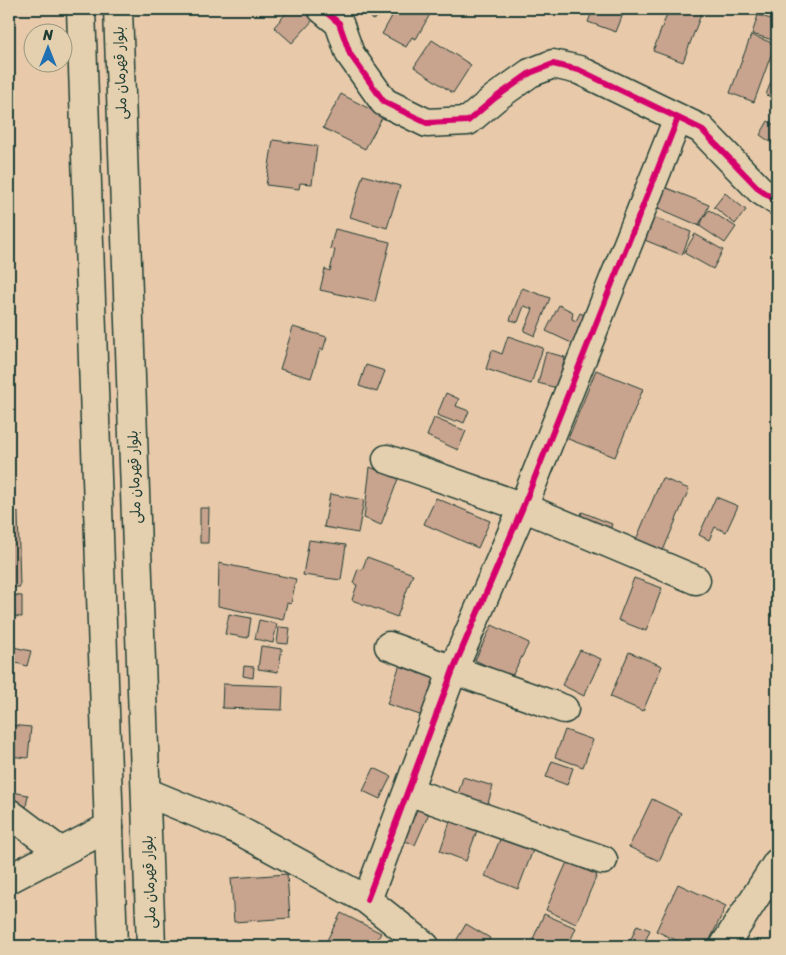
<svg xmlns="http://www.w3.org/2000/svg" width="786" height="955" viewBox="0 0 786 955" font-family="Sriracha,'Playpen Sans Arabic',sans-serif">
  <rect width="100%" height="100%" fill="#e8caab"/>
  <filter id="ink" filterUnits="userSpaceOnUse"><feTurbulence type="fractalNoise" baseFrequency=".02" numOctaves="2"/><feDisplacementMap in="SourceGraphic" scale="10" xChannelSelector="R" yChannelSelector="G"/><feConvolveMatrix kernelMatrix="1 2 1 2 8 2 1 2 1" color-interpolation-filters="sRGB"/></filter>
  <g filter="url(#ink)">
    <path fill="#c8a38e" stroke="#1f3d34" d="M 290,9 L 304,9 L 315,18 L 292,43 L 274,27 Z
      M 365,9 L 376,9 L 380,15 L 373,20 Z
      M 396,9 L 433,9 L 416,39 L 412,37 L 406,47 L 382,34 Z
      M 593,9 L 625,9 L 616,32 L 588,22 Z
      M 669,9 L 703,9 L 683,62 L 653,51 Z
      M 758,15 L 777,21 L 777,29 L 773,40 L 752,34 Z
      M 751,35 L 775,44 L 754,102 L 730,93 Z
      M 432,40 L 471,65 L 453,93 L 414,67 Z
      M 775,71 L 777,72 L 777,99 L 766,95 Z
      M 341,94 L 383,116 L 365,149 L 323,128 Z
      M 768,121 L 777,127 L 777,135 L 772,143 L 760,135 Z
      M 273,140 L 317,146 L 312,184 L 300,183 L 299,189 L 266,185 Z
      M 363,175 L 400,186 L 387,228 L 350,217 Z
      M 664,187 L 709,205 L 700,226 L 656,207 Z
      M 725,193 L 746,210 L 735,224 L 714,207 Z
      M 709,210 L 736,227 L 725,243 L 698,225 Z
      M 651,216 L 691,232 L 682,255 L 642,239 Z
      M 9,218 L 12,262 L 9,262 Z
      M 335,229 L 390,242 L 375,302 L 320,290 L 325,269 L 330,271 L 335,250 L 330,249 Z
      M 695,234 L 723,250 L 713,269 L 684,253 Z
      M 522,288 L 550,298 L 535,336 L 524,331 L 533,309 L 524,306 L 518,322 L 510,320 Z
      M 777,304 L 777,320 L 769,313 Z
      M 559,305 L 573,312 L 572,319 L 576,321 L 580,313 L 595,320 L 582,348 L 546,331 Z
      M 293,327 L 327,337 L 323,350 L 320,349 L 311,378 L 280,369 Z
      M 508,336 L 543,348 L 531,384 L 486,369 L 492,350 L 502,354 Z
      M 546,352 L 565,357 L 557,388 L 538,383 Z
      M 366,365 L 385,371 L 377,392 L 359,386 Z
      M 596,370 L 643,389 L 615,457 L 568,439 Z
      M 446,393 L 459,399 L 456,406 L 469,411 L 464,423 L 457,420 L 455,422 L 437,415 Z
      M 434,418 L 466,431 L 458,450 L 427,436 Z
      M 370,467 L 398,479 L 381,525 L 364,518 Z
      M 662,478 L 689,489 L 662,553 L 635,542 Z
      M 330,494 L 364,500 L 358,533 L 324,527 Z
      M 716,497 L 738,506 L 726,532 L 715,527 L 709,540 L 699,535 Z
      M 436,498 L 490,521 L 478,548 L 424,524 Z
      M 200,508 L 209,508 L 208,543 L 200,543 Z
      M 9,512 L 18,512 L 20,587 L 9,587 Z
      M 582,512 L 612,524 L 608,535 L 578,523 Z
      M 309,540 L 346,545 L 341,580 L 303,575 Z
      M 367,557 L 413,574 L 397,617 L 352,600 L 357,585 L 353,583 L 358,569 L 362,570 Z
      M 219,563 L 296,579 L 291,604 L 287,603 L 283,620 L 218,606 Z
      M 634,578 L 662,588 L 646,631 L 618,620 Z
      M 9,595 L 22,596 L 22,617 L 9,616 Z
      M 229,614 L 251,618 L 248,638 L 225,634 Z
      M 259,620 L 277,624 L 273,643 L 255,639 Z
      M 492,625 L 529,643 L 511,678 L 475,660 Z
      M 279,627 L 290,628 L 288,644 L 277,643 Z
      M 9,646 L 31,651 L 27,666 L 9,661 Z
      M 261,646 L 282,649 L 278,672 L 258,669 Z
      M 580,650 L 601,659 L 584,696 L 562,685 Z
      M 629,652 L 662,666 L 643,711 L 610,697 Z
      M 401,661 L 443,675 L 429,718 L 387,704 Z
      M 244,666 L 254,667 L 253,678 L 243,676 Z
      M 223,684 L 283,686 L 282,710 L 222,708 Z
      M 9,725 L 31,727 L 28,758 L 9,756 Z
      M 565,730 L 593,740 L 583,767 L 555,757 Z
      M 552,761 L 573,768 L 567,785 L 546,777 Z
      M 374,768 L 391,776 L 380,799 L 363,791 Z
      M 463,777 L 493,786 L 486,810 L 456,801 Z
      M 13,792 L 28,795 L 26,807 L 10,804 Z
      M 652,799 L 681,813 L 659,861 L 629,847 Z
      M 412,802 L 430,811 L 415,845 L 396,837 Z
      M 452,816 L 479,825 L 466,861 L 440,851 Z
      M 9,823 L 20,831 L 9,845 Z
      M 501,837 L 533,850 L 518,889 L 485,876 Z
      M 567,862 L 597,875 L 576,924 L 546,910 Z
      M 287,874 L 290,918 L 234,922 L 231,878 Z
      M 678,884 L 726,906 L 707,946 L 689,946 L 656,931 Z
      M 341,913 L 381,933 L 374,946 L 324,946 Z
      M 544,914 L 576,928 L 568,946 L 549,946 L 533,939 Z
      M 466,924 L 490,938 L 486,946 L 453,946 Z
      M 637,925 L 650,930 L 643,946 L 628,946 Z
      M 532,942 L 542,946 L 530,946 Z
      M 650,942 L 661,946 L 649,946 Z"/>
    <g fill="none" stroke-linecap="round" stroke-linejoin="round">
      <g stroke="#1f3d34" stroke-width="31">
        <path id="minor" d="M 322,9 L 339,23 L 350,54 L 384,102 L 427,123 L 468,121 L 495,98 L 530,73 L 553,64 L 579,70 L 701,129 L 760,190 L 777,201
          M 387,459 L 523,507 L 696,580
          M 389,646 L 453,670 L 564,709
          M 408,791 L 603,860
          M 146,792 L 238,830 L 367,900 L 425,946
          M 9,813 L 61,852
          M 9,879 L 109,827
          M 367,900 L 453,670 L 523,507 L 678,118
          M 724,946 L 777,863"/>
      </g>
      <g stroke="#1f3d34" stroke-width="31">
        <path id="highway" d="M 81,9 L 113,946
          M 118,9 L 151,946"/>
      </g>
      <use href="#minor" stroke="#e4d0ae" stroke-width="28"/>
      <use href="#highway" stroke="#e4d0ae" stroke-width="28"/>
      <g stroke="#e4d0ae" stroke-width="9">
        <path id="cycleway" d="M 322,9 L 339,23 L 350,54 L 384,102 L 427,123 L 468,121 L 495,98 L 530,73 L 553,64 L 579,70 L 701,129 L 760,190 L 777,201
          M 367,900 L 453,670 L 523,507 L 678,118"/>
      </g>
      <use href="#cycleway" stroke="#d6006c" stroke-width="6"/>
    </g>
  </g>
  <g text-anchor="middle" stroke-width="4.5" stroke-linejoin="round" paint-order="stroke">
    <g font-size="14" fill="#1f3d34" stroke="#e4d0ae">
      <text transform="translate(120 73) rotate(-92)" y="5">بلوار قهرمان ملی</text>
      <text transform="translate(134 477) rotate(-92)" y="5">بلوار قهرمان ملی</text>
      <text transform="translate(149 882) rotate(-92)" y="5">بلوار قهرمان ملی</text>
    </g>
  </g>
  <rect width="786" height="955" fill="none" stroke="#e4d0ae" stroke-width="30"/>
  <rect x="15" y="15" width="756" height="925" fill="none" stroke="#1f3d34" stroke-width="2" filter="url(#ink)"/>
  <g transform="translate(48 48)"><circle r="24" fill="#e4d0ae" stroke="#95957d"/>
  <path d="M0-4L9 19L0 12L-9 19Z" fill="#1f6fb2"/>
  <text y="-8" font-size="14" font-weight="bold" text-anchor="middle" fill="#1f3d34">N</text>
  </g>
</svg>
